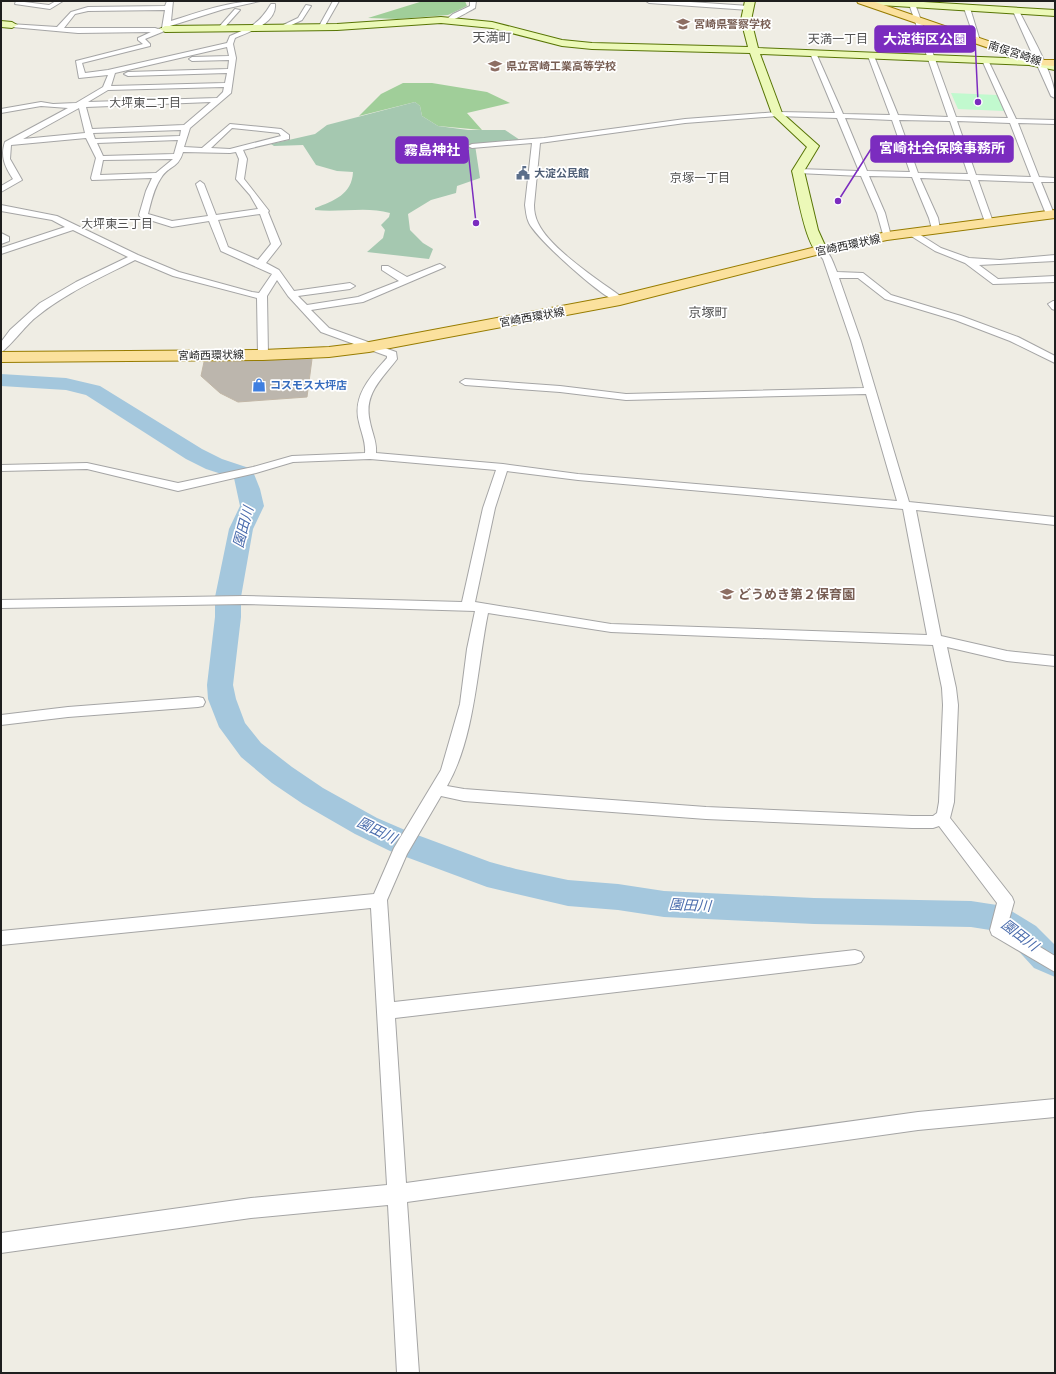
<svg xmlns="http://www.w3.org/2000/svg" width="1056" height="1374" viewBox="0 0 1056 1374" font-family="Helvetica,'Noto Sans JP',sans-serif">
  <rect width="100%" height="100%" fill="#efede4"/>
  <path fill="#a0ce99" d="M 423,1 L 465,1 L 467,6 L 448,15 L 398,19 L 368,18 Z
    M 403,83 L 432,83 L 487,92 L 510,103 L 467,113 L 482,130 L 438,126 L 422,116 L 420,106 L 415,102 L 359,116 L 381,94 Z"/>
  <path fill="#a5c8b0" d="M 415,102 L 420,106 L 422,116 L 438,126 L 468,130 L 505,130 L 520,140 L 475,145 L 480,178 L 457,186 L 456,193 L 431,200 L 408,214 L 410,230 L 423,243 L 433,249 L 429,259 L 367,252 L 383,238 L 385,230 L 381,225 L 389,217 L 390,213 C 366,206 339,213 315,210 L 315,208 C 334,201 352,194 353,172 L 337,171 L 316,165 L 303,145 L 274,146 L 271,144 L 315,134 L 327,125 Z"/>
  <path fill="#c1f9ce" d="M 951,93 L 997,95 L 1004,111 L 958,109 Z"/>
  <g fill="none" stroke-linecap="round" stroke-linejoin="round">
    <path fill="#a4c7dd" fill-rule="evenodd" d="M 1,374 L 66,378 L 100,386 L 202,449 L 222,459 L 252,469 L 260,489 L 264,506 L 253,529 L 241,597 L 241,617 L 233,685 L 236,699 L 245,723 L 261,743 L 292,767 L 323,788 L 377,818 L 412,833 L 490,862 L 516,869 L 568,880 L 618,884 L 664,891 L 814,898 L 971,901 L 997,905 L 1008,909 L 1036,926 L 1055,945 L 1055,977 L 1034,968 L 1014,946 L 990,930 L 971,927 L 814,924 L 664,917 L 618,910 L 568,906 L 487,887 L 390,851 L 355,834 L 303,804 L 272,783 L 241,757 L 219,727 L 208,699 L 207,685 L 215,617 L 215,597 L 229,529 L 240,506 L 234,478 L 206,469 L 186,459 L 86,395 L 66,390 L 1,386 Z"/>
  </g>
  <path fill="#bcb6ad" stroke="#c1b6a6" d="M 312,359 L 307,397 L 238,402 L 220,393 L 201,376 L 204,362 Z"/>
  <g fill="none" stroke-linecap="round" stroke-linejoin="round">
    <g stroke="#a5a5a5" stroke-width="2">
      <path id="street" d="M 16,1 L 49,5 L 56,1 L 63,1 L 50,9 L 15,4 Z
        M 167,1 L 173,1 L 171,21 C 200,12 229,1 260,1 L 224,9 L 170,26 L 167,30 L 145,39 L 150,44 L 150,46 L 82,63 L 85,73 L 108,70 L 227,43 L 230,36 C 251,27 259,24 271,4 L 275,4 C 277,23 249,32 235,38 L 233,44 L 236,58 L 231,93 L 190,128 L 184,147 L 202,148 L 230,124 L 281,129 L 289,135 L 289,139 L 243,150 L 247,159 L 244,179 L 269,211 L 268,212 L 281,244 L 266,263 L 279,270 L 294,291 L 350,283 L 355,286 L 350,289 L 298,296 L 307,305 L 358,297 L 399,281 L 382,270 L 382,266 L 388,266 L 407,277 L 437,265 L 440,264 L 445,267 L 363,302 L 311,310 L 329,328 L 396,352 L 397,359 C 382,379 363,394 370,422 C 372,433 377,442 376,453 L 503,464 L 578,474 L 897,501 L 866,394 L 626,400 L 560,392 L 465,385 L 460,382 L 465,379 L 560,386 L 626,394 L 864,388 L 851,341 L 823,259 L 815,250 L 820,247 C 830,250 833,263 837,272 L 863,273 L 891,295 L 961,316 L 1018,337 L 1055,356 L 1055,363 L 1010,341 L 955,320 L 885,299 L 858,278 L 839,278 L 861,341 L 909,502 L 1055,517 L 1055,525 L 916,510 L 941,636 L 1007,651 L 1055,656 L 1055,666 L 1007,661 L 947,647 L 956,688 L 958,705 L 954,802 L 950,818 L 1012,897 L 1014,902 L 1007,927 L 1055,956 L 1055,972 L 992,935 L 990,930 L 997,903 L 939,826 L 933,828 L 912,828 L 706,819 L 464,801 L 441,796 L 407,854 L 387,900 L 394,1002 L 855,950 L 861,952 L 864,957 L 861,962 L 855,964 L 395,1018 L 406,1183 L 918,1112 L 1055,1099 L 1055,1117 L 918,1130 L 407,1202 L 419,1373 L 397,1373 L 388,1205 L 251,1218 L 1,1253 L 1,1233 L 251,1198 L 387,1185 L 371,908 L 1,945 L 1,931 L 374,894 L 394,848 L 441,770 L 460,704 L 467,649 L 475,611 L 244,604 L 1,608 L 1,600 L 244,596 L 462,602 L 483,508 L 496,470 L 370,459 L 293,462 L 256,473 L 178,491 L 87,469 L 1,471 L 1,465 L 87,463 L 178,483 L 253,467 L 292,456 L 365,453 C 366,442 361,432 359,422 C 352,396 371,376 387,358 L 387,356 L 321,332 L 288,296 L 277,280 L 267,296 L 268,355 L 267,357 L 259,357 L 258,355 L 257,298 L 173,276 L 135,260 C 100,278 65,293 35,318 C 27,324 6,351 1,352 L 1,342 L 10,330 L 40,303 L 76,282 L 128,257 L 73,230 L 1,254 L 1,248 L 65,227 L 52,220 L 1,211 L 1,205 L 57,216 L 138,255 L 179,272 L 252,292 L 259,293 L 272,274 L 221,251 L 209,221 L 172,227 L 140,217 L 139,215 L 146,191 L 152,178 L 92,180 L 91,178 L 96,158 L 86,138 L 11,145 L 10,159 L 22,180 L 1,192 L 1,186 L 13,179 C 5,167 0,156 5,142 L 68,108 L 41,106 L 1,113 L 1,109 L 41,102 L 53,104 L 76,103 L 103,87 L 108,75 L 79,78 L 76,61 L 143,44 L 138,40 L 138,38 L 151,32 L 78,33 L 12,27 L 9,25 L 10,24 L 57,27 L 71,12 L 88,7 L 165,6 ZM 165,10 L 162,28 L 158,29 L 155,28 L 64,28 L 75,14 L 88,11 ZM 227,47 L 229,56 L 192,57 L 189,59 L 192,61 L 229,60 L 228,69 L 128,72 L 124,74 L 128,76 L 227,73 L 225,83 L 111,86 L 115,73 ZM 224,87 L 223,92 L 217,98 L 88,102 L 108,90 ZM 211,102 L 184,125 L 92,129 L 86,107 ZM 79,108 L 85,133 L 23,139 ZM 232,128 L 279,133 L 281,136 L 230,149 L 211,148 ZM 181,130 L 180,136 L 95,139 L 93,133 ZM 178,140 L 174,154 L 103,156 L 97,143 ZM 183,152 L 230,153 L 236,152 L 239,159 L 236,179 L 250,195 L 258,209 L 216,215 L 204,184 L 200,181 L 196,184 L 208,216 L 172,221 L 148,214 C 151,202 154,188 161,178 C 169,165 178,169 183,152 ZM 173,159 L 156,173 L 100,175 L 103,160 ZM 260,214 L 271,244 L 258,260 L 228,247 L 218,220 ZM 507,471 L 578,480 L 903,509 L 927,635 L 611,624 L 475,602 L 495,508 ZM 488,613 L 611,632 L 933,645 L 942,688 L 943,705 L 939,802 L 937,813 L 933,816 L 912,816 L 706,807 L 464,789 L 447,786 C 475,738 477,667 488,613 Z
        M 333,1 L 339,1 L 323,29 L 319,29 L 318,28 Z
        M 470,1 L 476,1 L 475,8 C 469,11 452,22 447,21 L 447,19 L 453,14 L 470,6 Z
        M 646,1 L 676,1 L 749,6 L 752,8 L 749,10 L 649,3 Z
        M 908,1 L 914,1 L 956,117 L 1008,118 L 982,60 L 985,58 L 988,60 L 1016,119 L 1055,120 L 1055,124 L 1018,123 L 1039,177 L 1055,178 L 1055,182 L 1041,182 L 1054,214 L 1053,216 L 1050,217 L 1046,214 L 1033,182 L 978,180 L 993,222 L 989,225 L 985,222 L 970,180 L 920,178 L 938,218 L 940,229 L 936,232 L 932,229 L 929,218 L 912,177 L 869,176 L 885,213 L 891,236 L 887,239 L 884,238 L 877,213 L 861,176 L 798,173 L 794,171 L 798,169 L 859,171 L 837,118 L 777,116 L 685,123 L 540,143 L 534,205 C 534,211 535,217 538,223 C 550,249 600,281 623,298 L 625,300 L 623,302 L 620,303 C 603,299 537,239 529,223 C 526,217 526,211 525,205 L 532,143 L 472,148 L 468,146 L 472,144 L 544,138 L 685,119 L 777,112 L 835,113 L 810,53 L 813,51 L 816,53 L 843,114 L 890,115 L 868,56 L 871,54 L 874,56 L 898,115 L 948,117 ZM 845,118 L 892,120 L 910,172 L 867,171 ZM 899,120 L 950,121 L 968,174 L 918,173 ZM 957,121 L 1010,123 L 1031,177 L 976,175 Z
        M 306,5 L 311,6 L 302,20 L 283,29 L 279,29 L 279,27 L 298,18 Z
        M 967,6 L 970,8 L 980,41 L 975,40 L 964,8 Z
        M 235,9 L 240,10 L 223,29 L 219,29 L 219,27 Z
        M 1016,9 L 1019,11 C 1030,33 1055,75 1055,98 L 1051,96 L 1013,11 Z
        M 911,229 L 941,248 L 969,258 L 1000,260 L 1055,255 L 1055,261 L 979,265 L 998,279 L 1055,276 L 1055,282 L 993,284 L 965,263 L 935,251 L 908,234 L 907,232 Z
        M 1,233 L 9,237 L 9,241 L 1,244 Z
        M 1053,301 L 1055,301 L 1055,310 L 1052,309 L 1048,304 Z
        M 198,697 L 203,698 L 205,702 L 203,706 L 198,707 L 68,717 L 1,725 L 1,715 L 68,707 Z"/>
    </g>
    <g stroke="#587505" stroke-width="2">
      <path id="secondary" d="M 745,1 L 755,1 L 751,20 L 758,48 L 1029,59 L 1055,64 L 1055,70 L 1029,65 L 760,54 L 782,113 L 819,146 L 804,171 L 818,230 L 827,250 L 820,254 C 806,250 796,186 792,171 L 807,147 L 772,114 L 750,53 L 592,49 L 562,46 L 492,28 L 441,23 L 337,30 L 165,32 L 160,29 L 165,26 L 337,24 L 441,17 L 492,22 L 562,40 L 592,43 L 748,47 L 741,20 Z
        M 859,1 L 907,1 L 1055,10 L 1055,16 L 864,4 Z
        M 1,21 L 12,22 L 17,25 L 12,28 L 1,27 Z"/>
    </g>
    <g stroke="#977c01" stroke-width="2">
      <path id="primary" d="M 857,1 L 872,1 L 1043,60 L 1055,60 L 1055,66 L 1038,65 L 858,3 Z
        M 1055,210 L 1055,218 L 887,240 L 820,254 L 620,305 L 369,352 L 329,357 L 263,360 L 1,362 L 1,352 L 263,350 L 329,347 L 369,342 L 620,295 L 820,246 L 887,232 Z"/>
    </g>
    <use href="#street" fill="#fff" fill-rule="evenodd"/>
    <use href="#secondary" fill="#ecf9b8" fill-rule="evenodd"/>
    <use href="#primary" fill="#fbe19d" fill-rule="evenodd"/>
  </g>
  <defs>
    <g id="school-bare" transform="scale(1.08)"><path d="M0-5L7-2L0 1L-7-2ZM-4 1L0 2.5L4 1V4Q0 6-4 4Z" fill="#8d6e63" stroke="#fff" stroke-width="2.5" paint-order="stroke"/></g>
    <g id="civic-bare" transform="scale(1.08)"><path d="M-.6-6.5H3V-4.5H.6V-3L4-1V1h2V6H-6V1h2V-1L-.6-3ZM-1.2 2.5V6h2.4V2.5Z" fill="#5c6f8a" stroke="#fff" stroke-width="2.5" paint-order="stroke"/></g>
    <g id="shop-bare" transform="scale(1.08)"><path d="M-5-2.5h2.3a2.7 3.5 0 0 1 5.4 0H5L5.5 6h-11ZM-1.5-2.5h3a1.5 2.3 0 0 0-3 0Z" fill="#3f7fe0" stroke="#fff" stroke-width="2.5" paint-order="stroke"/></g>
  </defs>
  <g fill-rule="evenodd">
    <use href="#school-bare" x="683" y="24"/>
    <use href="#school-bare" x="495" y="66"/>
    <use href="#civic-bare" x="523" y="173"/>
    <use href="#shop-bare" x="259" y="385"/>
    <use href="#school-bare" x="727" y="594"/>
  </g>
  <g text-anchor="middle" stroke-width="3.5" stroke-linejoin="round" paint-order="stroke">
    <g font-size="11" font-weight="bold" fill="#785e54" stroke="#fff" text-anchor="start">
      <text x="694" y="28">宮崎県警察学校</text>
      <text x="506" y="70">県立宮崎工業高等学校</text>
    </g>
    <g font-size="11" fill="#1e1e1e" stroke="#fff">
      <text transform="translate(1015 53) rotate(18)" y="4">南俣宮崎線</text>
      <text transform="translate(848 245) rotate(-12)" y="4">宮崎西環状線</text>
      <text transform="translate(532 317) rotate(-10)" y="4">宮崎西環状線</text>
      <text transform="translate(211 355) rotate(-1)" y="4">宮崎西環状線</text>
    </g>
    <g font-size="11" font-weight="bold" fill="#4e5e75" stroke="#fff" text-anchor="start">
      <text x="534" y="177">大淀公民館</text>
    </g>
    <g font-size="11" font-weight="bold" fill="#366cbe" stroke="#fff" text-anchor="start">
      <text x="270" y="389">コスモス大坪店</text>
    </g>
    <g font-size="12" fill="#515151" stroke="#fff">
      <text x="838" y="43">天満一丁目</text>
      <text x="145" y="107">大坪東二丁目</text>
      <text x="700" y="182">京塚一丁目</text>
      <text x="117" y="228">大坪東三丁目</text>
    </g>
    <g font-size="13" fill="#515151" stroke="#fff">
      <text x="492" y="42">天満町</text>
      <text x="708" y="317">京塚町</text>
    </g>
    <g font-size="13" font-weight="bold" fill="#785e54" stroke="#fff" text-anchor="start">
      <text x="738" y="599">どうめき第２保育園</text>
    </g>
    <g font-size="14" font-style="italic" fill="#4b6dad" stroke="#fff">
      <text transform="translate(243 527) rotate(-75)" y="5">園田川</text>
      <text transform="translate(377 830) rotate(26)" y="5">園田川</text>
      <text transform="translate(690 905) rotate(3)" y="5">園田川</text>
      <text transform="translate(1020 935) rotate(37)" y="5">園田川</text>
    </g>
  </g>
  <path fill="none" stroke="#7b2cbf" stroke-width="1.5" d="M978 102L975 39M838 201L871 149M476 223L468 150"/>
  <g fill="#7b2cbf" stroke="#fff" stroke-width="1.5">
    <circle cx="978" cy="102" r="4"/>
    <circle cx="838" cy="201" r="4"/>
    <circle cx="476" cy="223" r="4"/>
  </g>
  <g fill="#7b2cbf" stroke="#7b2cbf" stroke-width="1.5">
    <rect x="875" y="26" width="100" height="26" rx="4"/>
    <rect x="871" y="136" width="142" height="26" rx="4"/>
    <rect x="396" y="137" width="72" height="26" rx="4"/>
  </g>
  <g font-size="14" text-anchor="middle" font-weight="bold" fill="#fff">
    <text x="925" y="44">大淀街区公園</text>
    <text x="942" y="153">宮崎社会保険事務所</text>
    <text x="432" y="155">霧島神社</text>
  </g>
  <rect width="1056" height="1374" fill="none" stroke="#1e1e1e" stroke-width="4"/>
</svg>
